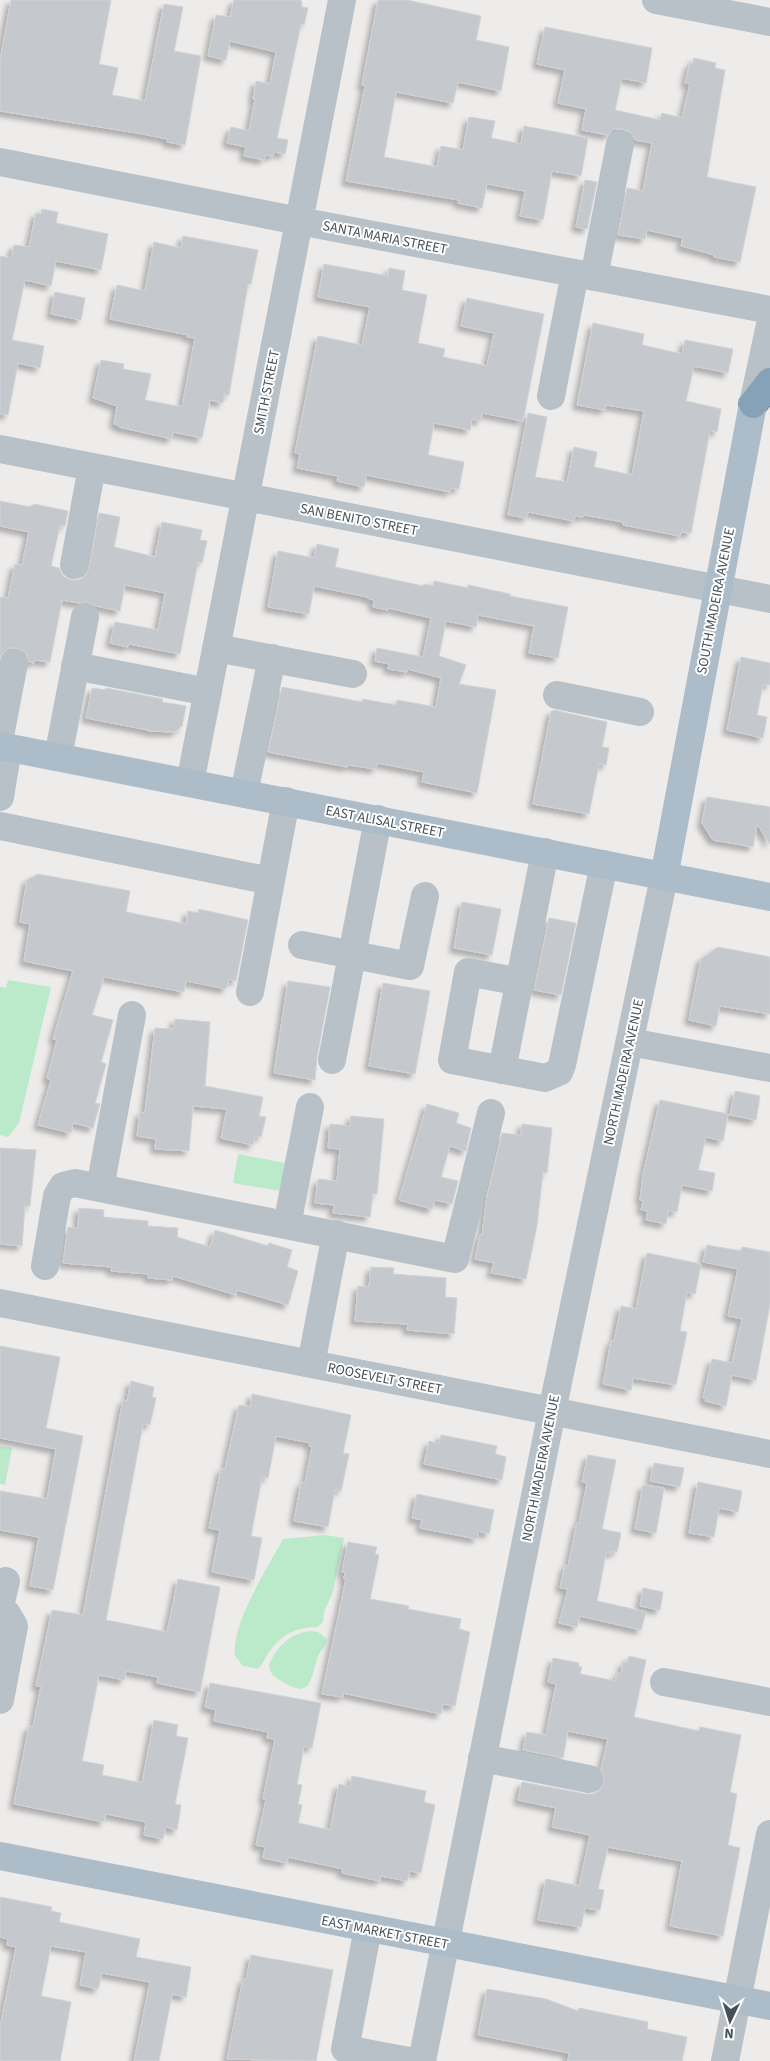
<svg xmlns="http://www.w3.org/2000/svg" width="770" height="2061" viewBox="0 0 770 2061" font-family="'Source Sans 3',sans-serif">
  <defs>
    <filter id="shadow"><feDropShadow dx="-4.5" dy="4.5" stdDeviation="2.5" flood-color="#0004"/></filter>
  </defs>
  <rect width="100%" height="100%" fill="#eeebeb"/>
  <path fill="#bbeaca" d="M 8,980 L 51,987 L 19,1123 L 8,1137 L 0,1135 L 0,987 L 6,988 Z
    M 238,1154 L 285,1163 L 280,1191 L 233,1183 Z
    M 0,1446 L 12,1448 L 5,1485 L 0,1484 Z
    M 325,1535 L 344,1538 L 333,1592 L 324,1612 L 323,1622 L 317,1627 C 297,1626 281,1635 269,1652 C 265,1658 263,1664 258,1669 L 243,1666 L 235,1656 C 231,1624 268,1567 283,1539 Z
    M 310,1631 L 318,1632 L 327,1639 C 326,1648 319,1651 317,1659 C 310,1681 311,1699 283,1682 C 275,1677 270,1675 269,1665 C 276,1647 290,1634 310,1631 Z"/>
  <path fill="#c5c9ce" stroke="#cfd2d7" filter="url(#shadow)" d="M 11,0 L 111,0 L 99,64 L 118,68 L 112,95 L 145,101 L 164,4 L 183,7 L 174,51 L 201,56 L 185,145 L 167,142 L 168,139 L 137,133 L 0,111 L 0,61 Z
    M 234,0 L 301,0 L 302,7 L 308,8 L 304,25 L 301,24 L 277,138 L 288,140 L 285,154 L 274,152 L 273,156 L 265,155 L 264,160 L 244,156 L 246,147 L 227,143 L 231,127 L 249,131 L 255,99 L 253,99 L 256,81 L 270,84 L 276,52 L 230,41 L 226,60 L 208,56 L 216,15 L 230,17 Z
    M 378,0 L 407,0 L 481,16 L 476,40 L 509,47 L 501,91 L 458,82 L 453,103 L 396,92 L 384,157 L 437,167 L 441,146 L 463,150 L 469,117 L 495,121 L 491,138 L 521,144 L 524,126 L 588,138 L 581,176 L 552,171 L 543,220 L 520,216 L 525,191 L 487,184 L 482,208 L 458,203 L 459,200 L 346,181 L 365,86 L 362,85 Z
    M 545,27 L 652,48 L 646,83 L 622,78 L 615,110 L 660,120 L 662,113 L 682,118 L 690,84 L 685,83 L 690,63 L 693,63 L 694,58 L 716,63 L 715,68 L 725,70 L 707,177 L 756,187 L 740,262 L 714,257 L 715,255 L 681,246 L 683,238 L 647,230 L 645,239 L 618,235 L 627,188 L 643,191 L 652,143 L 635,140 L 631,133 L 623,129 L 614,129 L 608,135 L 582,130 L 586,109 L 558,103 L 565,70 L 537,64 Z
    M 585,180 L 597,182 L 587,229 L 576,227 Z
    M 42,209 L 58,212 L 56,223 L 108,234 L 101,270 L 56,261 L 51,286 L 25,280 L 12,340 L 44,346 L 40,368 L 18,363 L 8,415 L 0,414 L 0,256 L 11,258 L 14,245 L 29,247 L 36,213 L 41,214 Z
    M 183,236 L 258,250 L 251,284 L 248,284 L 229,395 L 224,394 L 223,403 L 210,400 L 202,438 L 173,432 L 172,439 L 119,427 L 118,425 L 114,424 L 117,406 L 93,398 L 101,360 L 124,364 L 123,369 L 151,374 L 145,400 L 182,407 L 195,338 L 187,337 L 188,335 L 110,319 L 117,285 L 145,291 L 154,242 L 181,248 Z
    M 324,264 L 388,276 L 389,268 L 405,271 L 402,290 L 427,295 L 418,343 L 445,349 L 443,357 L 487,366 L 494,333 L 461,326 L 467,298 L 544,314 L 523,421 L 482,413 L 481,421 L 472,419 L 470,430 L 434,423 L 428,455 L 464,462 L 459,489 L 451,488 L 450,492 L 366,475 L 364,487 L 337,481 L 338,476 L 297,468 L 300,454 L 295,453 L 318,336 L 362,345 L 370,307 L 318,297 Z
    M 55,292 L 85,298 L 81,320 L 51,314 Z
    M 593,323 L 644,334 L 642,345 L 682,354 L 685,340 L 733,349 L 728,373 L 694,366 L 686,401 L 721,409 L 717,432 L 710,430 L 691,533 L 681,532 L 680,536 L 623,525 L 623,522 L 584,515 L 583,517 L 575,516 L 574,521 L 528,512 L 527,518 L 508,515 L 528,413 L 547,417 L 535,477 L 567,482 L 574,447 L 597,452 L 594,467 L 632,475 L 644,411 L 606,405 L 605,410 L 577,405 Z
    M 0,501 L 30,507 L 34,504 L 68,511 L 65,526 L 60,525 L 51,566 L 59,568 L 64,577 L 72,580 L 79,580 L 86,575 L 89,568 L 99,513 L 120,517 L 114,547 L 155,557 L 162,522 L 202,530 L 200,540 L 207,541 L 202,563 L 198,562 L 180,654 L 129,644 L 128,647 L 110,643 L 115,622 L 158,630 L 165,593 L 125,585 L 120,611 L 96,606 L 87,602 L 79,603 L 62,600 L 50,662 L 34,660 L 34,663 L 29,662 L 25,652 L 16,648 L 8,648 L 0,657 L 0,597 L 8,598 L 15,564 L 22,565 L 29,532 L 0,526 Z
    M 317,544 L 339,549 L 335,567 L 423,586 L 424,584 L 433,586 L 434,581 L 468,588 L 468,585 L 510,594 L 510,596 L 568,607 L 558,658 L 529,653 L 534,626 L 478,615 L 476,627 L 446,621 L 439,656 L 466,665 L 459,684 L 496,690 L 477,793 L 422,782 L 424,772 L 377,763 L 376,769 L 348,765 L 347,767 L 268,752 L 282,687 L 362,702 L 363,699 L 396,705 L 397,700 L 436,707 L 441,678 L 408,669 L 407,672 L 388,669 L 389,664 L 375,661 L 377,648 L 423,657 L 431,618 L 389,608 L 388,610 L 373,607 L 374,600 L 367,598 L 367,597 L 314,586 L 309,614 L 268,607 L 278,551 L 314,558 Z
    M 741,657 L 770,663 L 770,685 L 763,684 L 757,715 L 767,717 L 763,738 L 727,730 Z
    M 92,688 L 105,690 L 106,688 L 163,699 L 162,702 L 186,706 L 182,726 L 175,732 L 148,731 L 148,730 L 86,718 Z
    M 554,710 L 607,722 L 602,747 L 609,748 L 606,765 L 599,764 L 589,814 L 533,804 L 551,712 Z
    M 707,797 L 770,807 L 770,844 L 757,824 L 753,847 L 713,840 L 702,823 Z
    M 38,874 L 130,891 L 126,912 L 186,924 L 188,911 L 198,913 L 199,909 L 248,920 L 236,981 L 229,979 L 226,989 L 186,981 L 184,992 L 104,977 L 92,1015 L 113,1020 L 101,1062 L 106,1064 L 95,1103 L 100,1104 L 99,1107 L 93,1128 L 73,1123 L 71,1133 L 38,1125 L 51,1080 L 47,1078 L 57,1040 L 53,1039 L 73,971 L 24,961 L 30,924 L 20,922 L 27,880 Z
    M 462,902 L 501,909 L 492,955 L 454,948 Z
    M 549,918 L 576,923 L 561,995 L 534,990 Z
    M 718,947 L 770,957 L 770,1014 L 720,1006 L 716,1026 L 689,1020 L 701,959 Z
    M 288,981 L 330,987 L 317,1057 L 315,1080 L 274,1073 Z
    M 383,983 L 430,991 L 415,1074 L 369,1066 Z
    M 175,1019 L 210,1022 L 205,1086 L 263,1097 L 259,1116 L 266,1117 L 261,1137 L 255,1136 L 253,1145 L 221,1138 L 227,1109 L 193,1106 L 189,1151 L 155,1149 L 156,1139 L 137,1136 L 140,1112 L 145,1113 L 155,1028 L 173,1029 Z
    M 735,1091 L 760,1096 L 756,1120 L 730,1115 Z
    M 660,1100 L 728,1114 L 723,1141 L 706,1137 L 698,1170 L 715,1173 L 712,1191 L 682,1185 L 677,1212 L 668,1211 L 666,1224 L 646,1220 L 648,1211 L 641,1210 L 643,1201 L 640,1200 L 643,1175 Z
    M 427,1104 L 459,1113 L 456,1123 L 471,1128 L 466,1151 L 450,1146 L 441,1177 L 458,1181 L 452,1204 L 435,1200 L 432,1209 L 399,1200 Z
    M 351,1116 L 384,1119 L 377,1194 L 373,1193 L 370,1217 L 333,1213 L 334,1205 L 315,1203 L 318,1179 L 337,1181 L 340,1149 L 328,1148 L 330,1124 L 350,1126 Z
    M 522,1124 L 552,1128 L 547,1173 L 543,1172 L 537,1225 L 526,1279 L 491,1273 L 494,1263 L 475,1259 L 480,1235 L 482,1235 L 487,1196 L 502,1133 L 521,1135 Z
    M 0,1148 L 36,1150 L 30,1206 L 25,1206 L 22,1246 L 0,1244 Z
    M 79,1208 L 104,1210 L 103,1217 L 148,1221 L 148,1226 L 178,1228 L 177,1237 L 210,1247 L 215,1230 L 268,1246 L 269,1243 L 292,1250 L 287,1267 L 298,1271 L 288,1305 L 237,1290 L 236,1295 L 173,1276 L 172,1280 L 148,1278 L 149,1274 L 111,1271 L 112,1267 L 63,1263 L 68,1227 L 78,1228 Z
    M 707,1245 L 741,1251 L 742,1247 L 770,1252 L 770,1304 L 756,1380 L 732,1375 L 726,1406 L 705,1401 L 706,1398 L 703,1398 L 712,1359 L 732,1363 L 742,1319 L 728,1316 L 738,1269 L 703,1262 Z
    M 647,1253 L 701,1264 L 695,1294 L 687,1292 L 680,1331 L 687,1332 L 676,1385 L 633,1378 L 631,1390 L 603,1384 L 611,1341 L 614,1341 L 621,1306 L 636,1309 Z
    M 371,1267 L 394,1268 L 393,1274 L 446,1278 L 445,1297 L 457,1298 L 454,1334 L 407,1330 L 408,1324 L 355,1321 L 358,1286 L 369,1287 Z
    M 0,1346 L 60,1357 L 46,1428 L 83,1436 L 53,1590 L 30,1586 L 39,1537 L 0,1530 L 0,1491 L 47,1499 L 56,1449 L 0,1438 Z
    M 131,1381 L 154,1387 L 152,1397 L 156,1398 L 150,1425 L 143,1424 L 106,1620 L 167,1632 L 178,1579 L 220,1587 L 200,1692 L 157,1683 L 158,1677 L 126,1671 L 124,1680 L 99,1675 L 82,1761 L 104,1765 L 102,1775 L 142,1783 L 154,1720 L 178,1725 L 176,1736 L 188,1738 L 175,1804 L 181,1805 L 177,1830 L 166,1827 L 163,1839 L 144,1835 L 146,1822 L 106,1814 L 104,1822 L 14,1804 L 29,1726 L 33,1727 L 41,1686 L 36,1686 L 52,1610 L 83,1615 L 123,1400 L 127,1401 Z
    M 252,1394 L 351,1415 L 343,1453 L 349,1454 L 341,1491 L 335,1489 L 328,1527 L 294,1521 L 301,1483 L 305,1483 L 312,1447 L 309,1446 L 310,1443 L 276,1436 L 268,1478 L 262,1477 L 251,1536 L 262,1538 L 254,1580 L 212,1572 L 220,1530 L 209,1528 L 221,1469 L 225,1469 L 239,1405 L 250,1407 Z
    M 441,1435 L 497,1446 L 495,1454 L 506,1457 L 502,1480 L 424,1464 L 429,1441 L 439,1444 Z
    M 588,1455 L 616,1460 L 602,1529 L 621,1533 L 617,1552 L 611,1551 L 611,1554 L 606,1553 L 597,1601 L 646,1612 L 641,1630 L 580,1616 L 577,1627 L 559,1623 L 568,1589 L 560,1588 L 565,1565 L 568,1566 L 577,1523 L 579,1524 L 587,1483 L 582,1482 Z
    M 654,1463 L 684,1468 L 680,1487 L 650,1481 Z
    M 698,1482 L 742,1491 L 738,1512 L 719,1508 L 714,1537 L 689,1533 Z
    M 643,1485 L 664,1488 L 656,1533 L 635,1529 Z
    M 417,1494 L 494,1510 L 489,1534 L 478,1531 L 477,1539 L 420,1528 L 422,1520 L 412,1518 Z
    M 348,1542 L 377,1547 L 375,1554 L 379,1555 L 370,1599 L 409,1606 L 408,1609 L 461,1619 L 459,1629 L 470,1632 L 455,1706 L 443,1704 L 441,1714 L 343,1693 L 343,1697 L 322,1694 L 346,1579 L 344,1579 L 345,1572 L 342,1572 Z
    M 643,1588 L 663,1592 L 660,1610 L 640,1606 Z
    M 629,1656 L 646,1660 L 634,1717 L 699,1731 L 700,1727 L 741,1735 L 730,1792 L 737,1794 L 728,1845 L 740,1848 L 723,1936 L 670,1926 L 682,1861 L 608,1847 L 598,1889 L 604,1890 L 600,1910 L 585,1908 L 581,1927 L 538,1920 L 546,1879 L 579,1886 L 590,1835 L 552,1827 L 556,1808 L 518,1800 L 522,1782 L 586,1794 L 594,1794 L 600,1790 L 604,1782 L 601,1769 L 608,1739 L 568,1731 L 563,1758 L 523,1750 L 527,1732 L 546,1735 L 556,1684 L 548,1682 L 553,1658 L 579,1663 L 579,1667 L 582,1667 L 580,1674 L 616,1681 L 617,1673 L 621,1674 L 623,1662 L 627,1663 Z
    M 210,1683 L 321,1703 L 312,1748 L 304,1746 L 297,1784 L 302,1785 L 298,1804 L 302,1805 L 298,1823 L 330,1830 L 339,1784 L 350,1787 L 352,1776 L 426,1791 L 424,1802 L 435,1805 L 421,1873 L 410,1871 L 407,1881 L 381,1876 L 380,1881 L 342,1873 L 343,1869 L 288,1857 L 287,1863 L 263,1858 L 265,1847 L 256,1845 L 266,1800 L 263,1799 L 275,1739 L 267,1738 L 268,1732 L 214,1721 L 216,1710 L 205,1707 Z
    M 0,1897 L 52,1907 L 51,1911 L 61,1913 L 59,1922 L 140,1939 L 136,1957 L 191,1967 L 186,1997 L 172,1994 L 159,2061 L 134,2061 L 150,1982 L 102,1973 L 98,1989 L 80,1985 L 86,1952 L 51,1946 L 41,1996 L 71,2002 L 60,2061 L 0,2061 L 0,2027 L 16,1947 L 7,1945 L 8,1939 L 0,1937 Z
    M 251,1955 L 333,1970 L 316,2061 L 227,2059 L 243,1979 L 246,1980 Z
    M 487,1989 L 546,1999 L 578,2011 L 579,2008 L 648,2022 L 647,2029 L 687,2037 L 682,2061 L 568,2061 L 569,2053 L 478,2035 Z"/>
  <g fill="none" stroke-linecap="round" stroke-linejoin="round">
    <g stroke="#718da3" stroke-width="30">
      <path id="highway" d="M 753,404 L 770,382"/>
    </g>
    <path stroke="#b7c1c7" stroke-width="28" d="M 656,0 L 770,22
      M 0,162 L 299,221 L 770,310
      M 594,277 L 620,144
      M 551,396 L 575,273
      M 753,404 L 770,325
      M 0,449 L 770,599
      M 74,565 L 92,467
      M 216,648 L 353,674
      M 75,666 L 208,692
      M 557,695 L 640,712
      M 0,736 L 14,663
      M 58,757 L 85,617
      M 190,783 L 342,0
      M 244,793 L 272,658
      M 0,797 L 8,748
      M 0,826 L 271,881
      M 302,945 L 410,966 L 425,896
      M 520,982 L 468,972 L 452,1060 L 545,1078 L 559,1072 L 562,1065 L 604,864
      M 250,992 L 286,801
      M 630,1042 L 770,1068
      M 332,1060 L 378,819
      M 502,1070 L 545,852
      M 100,1188 L 132,1015
      M 287,1225 L 310,1107
      M 45,1266 L 57,1196 L 63,1186 L 75,1183 L 455,1259 L 491,1113
      M 0,1303 L 770,1454
      M 311,1364 L 336,1234
      M 0,1606 L 6,1581
      M 0,1610 L 7,1614 L 14,1626 L 0,1700
      M 664,1682 L 770,1702
      M 482,1758 L 589,1779
      M 368,1928 L 345,2049 L 409,2061
      M 422,2061 L 552,1411 L 664,877
      M 725,2061 L 770,1834"/>
    <path stroke="#acbdc9" stroke-width="28" d="M 0,746 L 770,897
      M 664,877 L 753,404
      M 0,1856 L 770,2006"/>
    <use href="#highway" stroke="#85a2b8" stroke-width="28"/>
  </g>
  <g text-anchor="middle" stroke-width="4" stroke-linejoin="round" paint-order="stroke">
    <g font-size="14" fill="#455057" stroke="#fff">
      <text transform="translate(385 237) rotate(11)" y="5">SANTA MARIA STREET</text>
      <text transform="translate(266 392) rotate(-79)" y="5">SMITH STREET</text>
      <text transform="translate(359 519) rotate(11)" y="5">SAN BENITO STREET</text>
      <text transform="translate(715 601) rotate(-79)" y="5">SOUTH MADEIRA AVENUE</text>
      <text transform="translate(385 821) rotate(11)" y="5">EAST ALISAL STREET</text>
      <text transform="translate(623 1072) rotate(-78)" y="5">NORTH MADEIRA AVENUE</text>
      <text transform="translate(385 1378) rotate(11)" y="5">ROOSEVELT STREET</text>
      <text transform="translate(540 1468) rotate(-79)" y="5">NORTH MADEIRA AVENUE</text>
      <text transform="translate(385 1932) rotate(11)" y="5">EAST MARKET STREET</text>
    </g>
  </g>
  <g transform="translate(730 2021) rotate(184)" stroke="#ffffff" stroke-width="4" paint-order="stroke">
  <path d="M0-4L9 19L0 12L-9 19Z" fill="#455057"/>
  <text y="-8" font-size="14" font-weight="bold" text-anchor="middle" fill="#455057">N</text>
  </g>
</svg>
